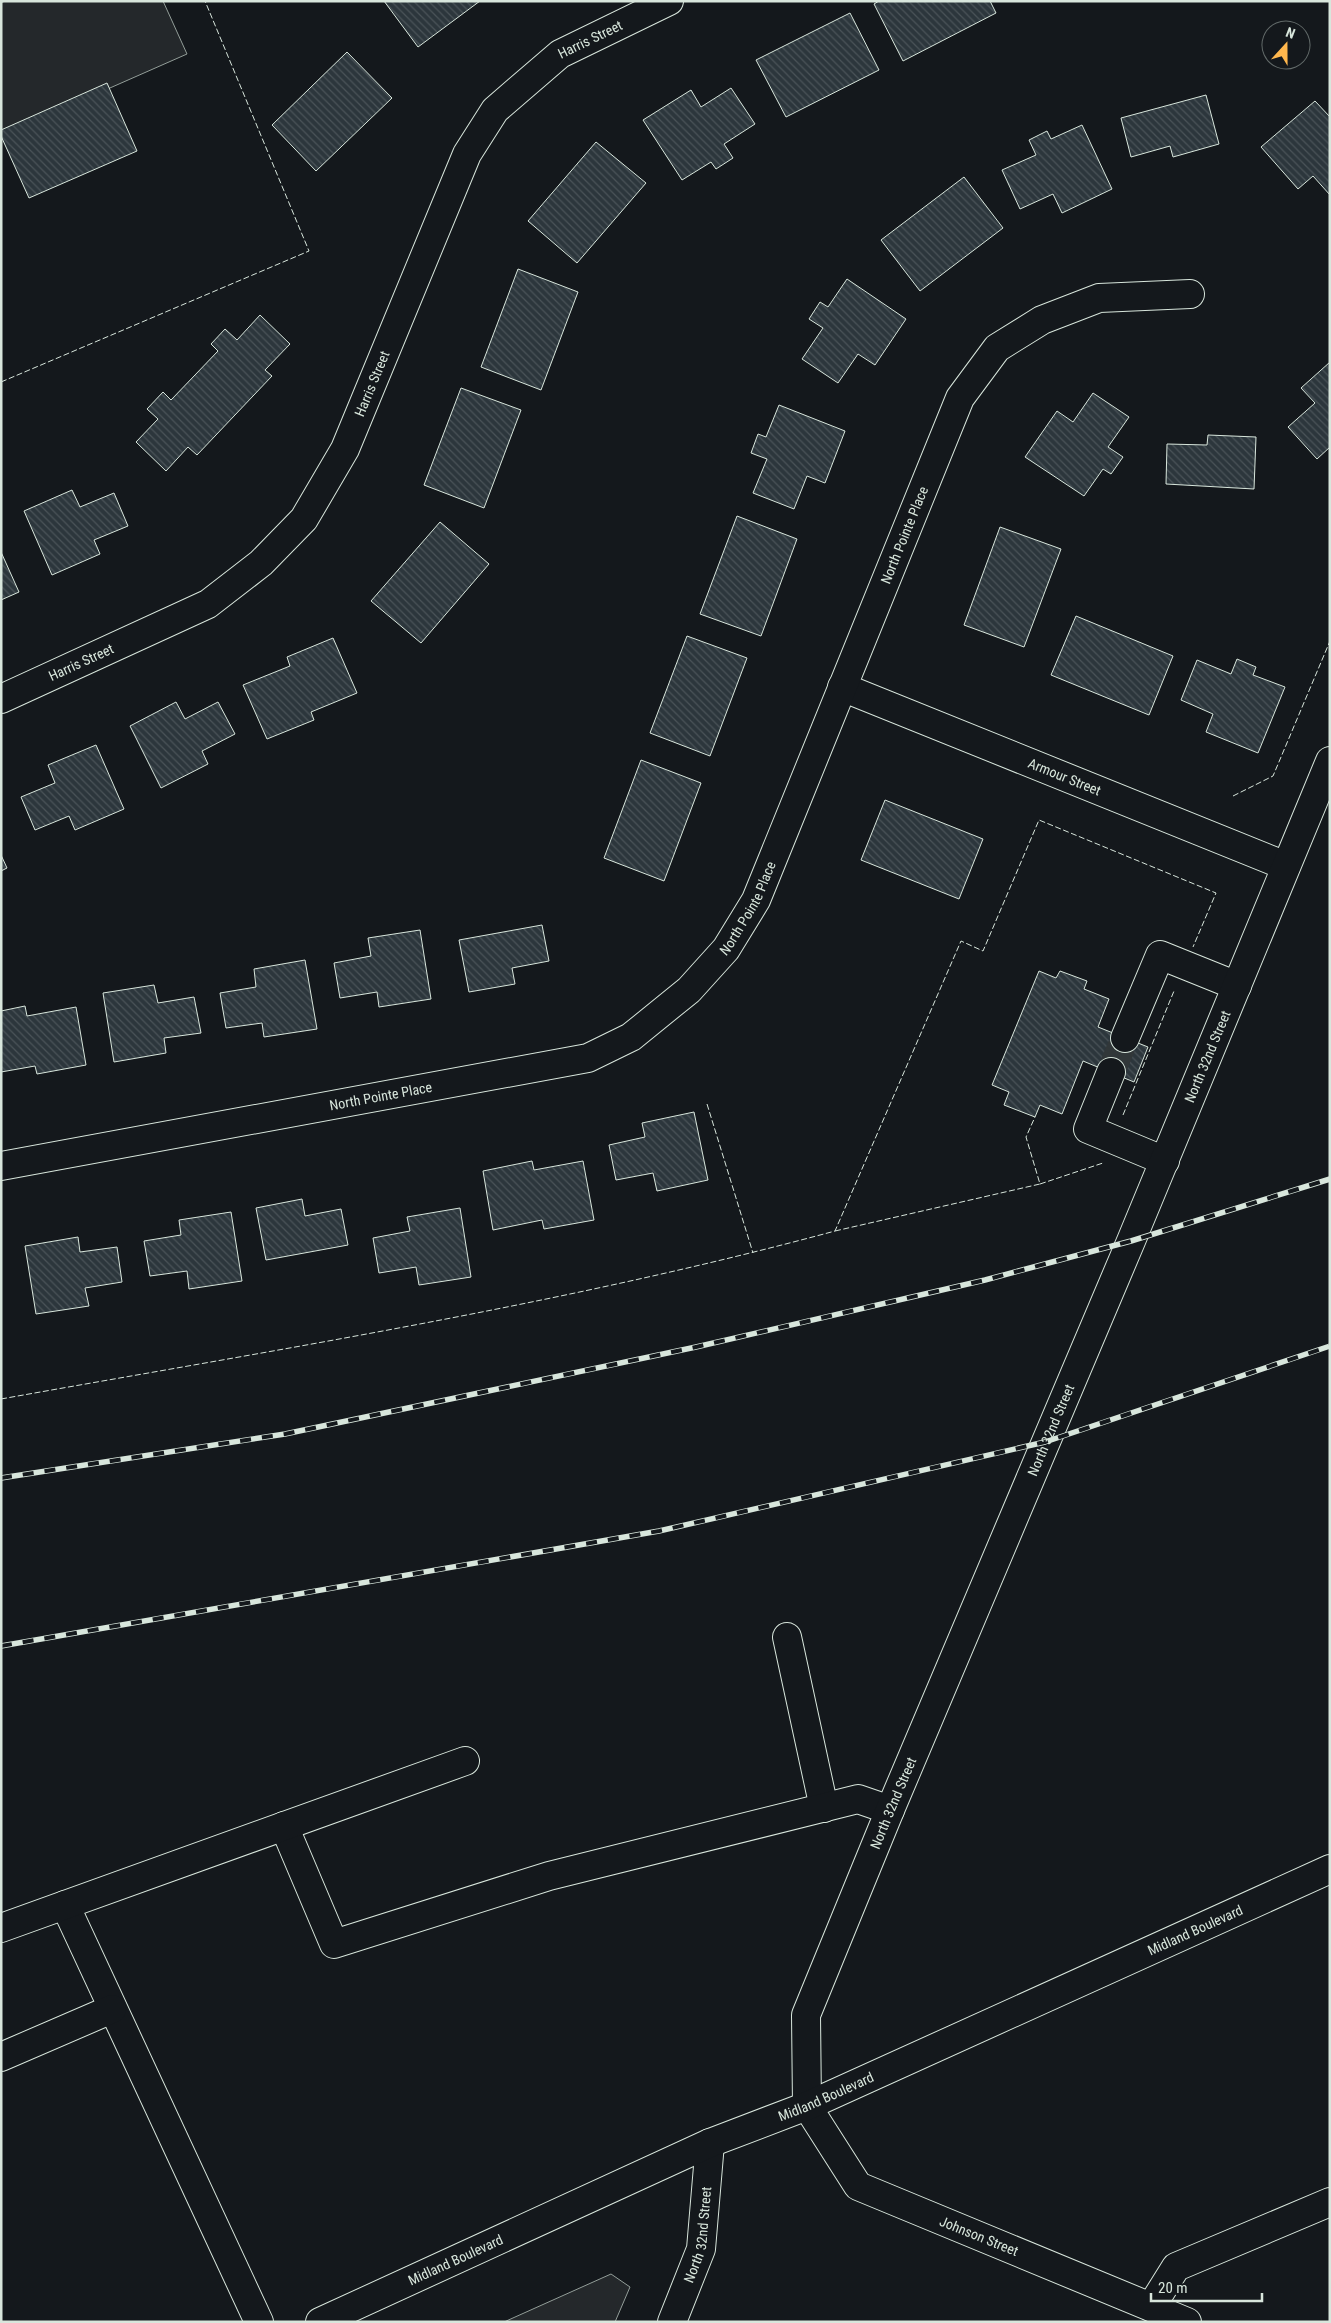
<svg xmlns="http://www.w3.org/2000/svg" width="1331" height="2323" viewBox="0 0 1331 2323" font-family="'Roboto Condensed',sans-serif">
  <defs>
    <pattern id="building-back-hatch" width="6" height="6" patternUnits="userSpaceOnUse" patternTransform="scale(1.25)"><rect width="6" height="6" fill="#2c363c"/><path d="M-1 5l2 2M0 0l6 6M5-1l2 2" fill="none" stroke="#4a5358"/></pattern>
  </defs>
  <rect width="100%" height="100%" fill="#14181c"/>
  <path fill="#24282b" stroke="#939e99" d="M 5,1 L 163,1 L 187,54 L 1,136 L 1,3 Z
    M 611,2274 L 630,2287 L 615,2322 L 504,2322 Z"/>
  <path fill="url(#building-back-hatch)" stroke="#d8e6dc" d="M 384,1 L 480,1 L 418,47 Z
    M 879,1 L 990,1 L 996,13 L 903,61 L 874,4 Z
    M 850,13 L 879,70 L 786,117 L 756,60 Z
    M 347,52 L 392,98 L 316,171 L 272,125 Z
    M 107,83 L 137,151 L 29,198 L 1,136 L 1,130 Z
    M 731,88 L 755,124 L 724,144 L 733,158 L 716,169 L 711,162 L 682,180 L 643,120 L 691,90 L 701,107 Z
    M 1206,95 L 1219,144 L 1173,157 L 1170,146 L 1131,157 L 1121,118 Z
    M 1315,101 L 1330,117 L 1330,195 L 1313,176 L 1298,189 L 1261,147 Z
    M 1082,125 L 1112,189 L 1062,213 L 1053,194 L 1020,209 L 1002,170 L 1036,155 L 1029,140 L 1047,131 L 1051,139 Z
    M 596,142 L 646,183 L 577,263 L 528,221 Z
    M 964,177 L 1003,228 L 920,291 L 881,240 Z
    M 518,269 L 578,292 L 541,390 L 481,367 Z
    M 847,279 L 906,319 L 875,365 L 858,354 L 838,383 L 802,359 L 823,328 L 809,319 L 820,302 L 828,307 Z
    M 260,315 L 290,344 L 265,370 L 272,376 L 197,455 L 188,447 L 166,471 L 136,442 L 158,419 L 147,409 L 163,392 L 171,400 L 218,351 L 211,344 L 225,329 L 237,340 Z
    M 1330,362 L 1330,447 L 1317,459 L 1288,427 L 1315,403 L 1301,388 Z
    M 461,388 L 521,410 L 484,508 L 424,485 Z
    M 1093,393 L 1129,417 L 1108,447 L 1123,457 L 1111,474 L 1103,469 L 1084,496 L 1025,457 L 1057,411 L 1073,422 Z
    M 779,405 L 845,431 L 825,483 L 807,476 L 794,509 L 753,493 L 767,459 L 751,453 L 758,434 L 766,437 Z
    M 1208,435 L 1256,437 L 1254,489 L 1166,484 L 1167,444 L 1207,445 Z
    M 72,490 L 80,507 L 114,493 L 128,526 L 94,540 L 100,554 L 52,575 L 24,511 Z
    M 737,516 L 797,539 L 761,636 L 700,614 Z
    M 440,522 L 489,564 L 421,643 L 371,601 Z
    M 1000,527 L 1061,549 L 1024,647 L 964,625 Z
    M 1,552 L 19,592 L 1,600 Z
    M 1076,616 L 1173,656 L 1149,715 L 1051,675 Z
    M 687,636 L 747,658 L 710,756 L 650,733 Z
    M 333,638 L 357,693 L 311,712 L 314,720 L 267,739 L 243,685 L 290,666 L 287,657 Z
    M 1237,659 L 1256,667 L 1253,675 L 1285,687 L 1258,753 L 1206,732 L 1213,714 L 1181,700 L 1197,660 L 1231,674 Z
    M 176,702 L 185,719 L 218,702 L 235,734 L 202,751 L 208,764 L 161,788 L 130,726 Z
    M 96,745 L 124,809 L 75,830 L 69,816 L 35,830 L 21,797 L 55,783 L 48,765 Z
    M 641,760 L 701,783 L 664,881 L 604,858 Z
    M 885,800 L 983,839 L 959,899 L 861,860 Z
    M 1,855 L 7,868 L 1,871 Z
    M 542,925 L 549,961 L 512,968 L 515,984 L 469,992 L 459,940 Z
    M 420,930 L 431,999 L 379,1007 L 377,992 L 340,998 L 334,963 L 371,956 L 368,938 Z
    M 305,960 L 317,1029 L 264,1037 L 262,1023 L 226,1028 L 220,993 L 256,987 L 254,969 Z
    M 1039,971 L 1056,978 L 1060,971 L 1087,981 L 1084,989 L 1109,999 L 1098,1027 L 1148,1047 L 1134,1082 L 1083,1061 L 1062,1114 L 1040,1105 L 1035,1117 L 1004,1105 L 1009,1092 L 992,1085 Z
    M 154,985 L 158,1003 L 194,997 L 201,1033 L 164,1038 L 166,1053 L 114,1062 L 103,993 Z
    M 25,1006 L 27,1016 L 76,1007 L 86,1065 L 37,1074 L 35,1066 L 1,1072 L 1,1011 Z
    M 694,1112 L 708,1180 L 657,1191 L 653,1173 L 616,1180 L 609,1145 L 645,1137 L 642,1123 Z
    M 532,1161 L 534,1170 L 583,1161 L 594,1220 L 544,1229 L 542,1220 L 493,1230 L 483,1171 Z
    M 302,1199 L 305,1216 L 341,1209 L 348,1245 L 266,1260 L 256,1208 Z
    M 460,1208 L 471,1277 L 419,1285 L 416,1267 L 379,1273 L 373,1238 L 410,1231 L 407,1217 Z
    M 231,1212 L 242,1281 L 189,1289 L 187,1271 L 150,1276 L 144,1241 L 181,1235 L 179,1220 Z
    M 78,1237 L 80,1252 L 117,1247 L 122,1282 L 85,1288 L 89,1306 L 36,1314 L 25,1246 Z"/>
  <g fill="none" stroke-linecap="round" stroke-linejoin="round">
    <path stroke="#313739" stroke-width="28" stroke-dasharray="28 14" stroke-linecap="butt" d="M 1111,1072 L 1125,1038"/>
    <g stroke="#d8e6dc" stroke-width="30">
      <g id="minor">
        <path id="s1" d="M 842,687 L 1286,866"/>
        <path id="s2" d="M 1,699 L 208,604 L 261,563 L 304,519 L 345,449 L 467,154 L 495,110 L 560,54 L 669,1"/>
        <path d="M 1125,1038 L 1160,955 L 1237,986"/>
        <path d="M 1111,1072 L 1088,1129 L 1165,1161"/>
        <path id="s3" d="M 1,1166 L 588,1058 L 631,1037 L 689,990 L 726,949 L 756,900 L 960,398 L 997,348 L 1042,320 L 1099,298 L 1190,294"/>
        <path d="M 787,1637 L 824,1808"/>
        <path d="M 284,1826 L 334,1944 L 549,1876 L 858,1799 L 890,1810"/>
        <path d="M 65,1905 L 259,2322"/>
        <path d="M 1,1928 L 465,1761"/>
        <path d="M 1,2057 L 112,2009"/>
        <path d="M 1151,2307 L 1176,2267 L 1330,2202"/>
        <path id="s4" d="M 672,2322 L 701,2249 L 710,2143"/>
        <path id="s5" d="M 1187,2322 L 858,2186 L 807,2106 L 806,2015 L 890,1810 L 1131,1241 L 1330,761"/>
      </g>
    </g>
    <g stroke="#d8e6dc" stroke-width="30">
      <g id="major">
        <path id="s6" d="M 320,2322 L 710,2143 L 807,2106 L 1330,1869"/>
      </g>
    </g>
    <use href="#minor" stroke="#14181c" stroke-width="28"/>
    <use href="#major" stroke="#14181c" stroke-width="28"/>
    <g stroke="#d8e6dc" stroke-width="5.5">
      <path id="rail" d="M 1,1478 L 285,1434 L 696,1347 L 985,1280 L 1131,1241 L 1330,1179
        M 1,1646 L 659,1531 L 1045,1442 L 1330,1346"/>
    </g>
    <use href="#rail" stroke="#14181c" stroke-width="4" stroke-dasharray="11" stroke-linecap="butt"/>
    <path stroke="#d8e6dc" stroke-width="1" stroke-dasharray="6 2.5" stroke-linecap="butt" d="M 1,382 L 309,251 L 205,1
      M 1233,796 L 1273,776 L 1330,641
      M 707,1104 L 753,1253
      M 1123,1115 L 1174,991
      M 1040,1184 L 1103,1163
      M 835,1231 L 1040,1184 L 1026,1137 L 1035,1117
      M 1,1399 C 280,1349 561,1305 835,1231 L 961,941 L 983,951 L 1039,820 L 1216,893 L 1193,947"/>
  </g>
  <g text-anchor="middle" stroke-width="4" stroke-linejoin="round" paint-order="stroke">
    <g font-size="14" fill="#d8e6dc" stroke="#14181c">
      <text dy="5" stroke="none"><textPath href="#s2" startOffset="928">Harris Street</textPath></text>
      <text dy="5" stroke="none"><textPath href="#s2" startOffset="508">Harris Street</textPath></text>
      <text dy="5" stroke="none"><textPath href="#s3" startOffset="1226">North Pointe Place</textPath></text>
      <text dy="5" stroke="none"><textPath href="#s2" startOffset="88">Harris Street</textPath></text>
      <text dy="5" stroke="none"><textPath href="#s1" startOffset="240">Armour Street</textPath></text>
      <text dy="5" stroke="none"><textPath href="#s3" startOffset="821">North Pointe Place</textPath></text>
      <text dy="5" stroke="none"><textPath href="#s5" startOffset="1581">North 32nd Street</textPath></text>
      <text dy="5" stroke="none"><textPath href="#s3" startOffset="386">North Pointe Place</textPath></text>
      <text dy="5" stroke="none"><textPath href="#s5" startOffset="1176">North 32nd Street</textPath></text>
      <text dy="5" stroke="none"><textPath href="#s5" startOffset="771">North 32nd Street</textPath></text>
      <text dy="5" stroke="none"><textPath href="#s6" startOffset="959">Midland Boulevard</textPath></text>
      <text dy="5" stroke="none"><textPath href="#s6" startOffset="554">Midland Boulevard</textPath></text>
      <text dy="5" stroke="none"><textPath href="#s4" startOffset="92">North 32nd Street</textPath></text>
      <text transform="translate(979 2236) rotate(22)" y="5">Johnson Street</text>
      <text dy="5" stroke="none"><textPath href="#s6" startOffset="149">Midland Boulevard</textPath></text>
    </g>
  </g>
  <rect width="1331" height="2323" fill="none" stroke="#d8e6dc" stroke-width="5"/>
  <g transform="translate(1286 45) rotate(21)"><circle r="24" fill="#14181c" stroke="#626a69"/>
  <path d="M0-4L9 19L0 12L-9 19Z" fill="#ffb74d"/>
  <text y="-8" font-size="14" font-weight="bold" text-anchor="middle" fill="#d8e6dc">N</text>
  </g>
  <path d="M1151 2293v8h111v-8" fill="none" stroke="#d8e6dc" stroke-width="2.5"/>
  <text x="1158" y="2293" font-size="15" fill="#d8e6dc" stroke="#14181c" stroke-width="4" paint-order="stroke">20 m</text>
</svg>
